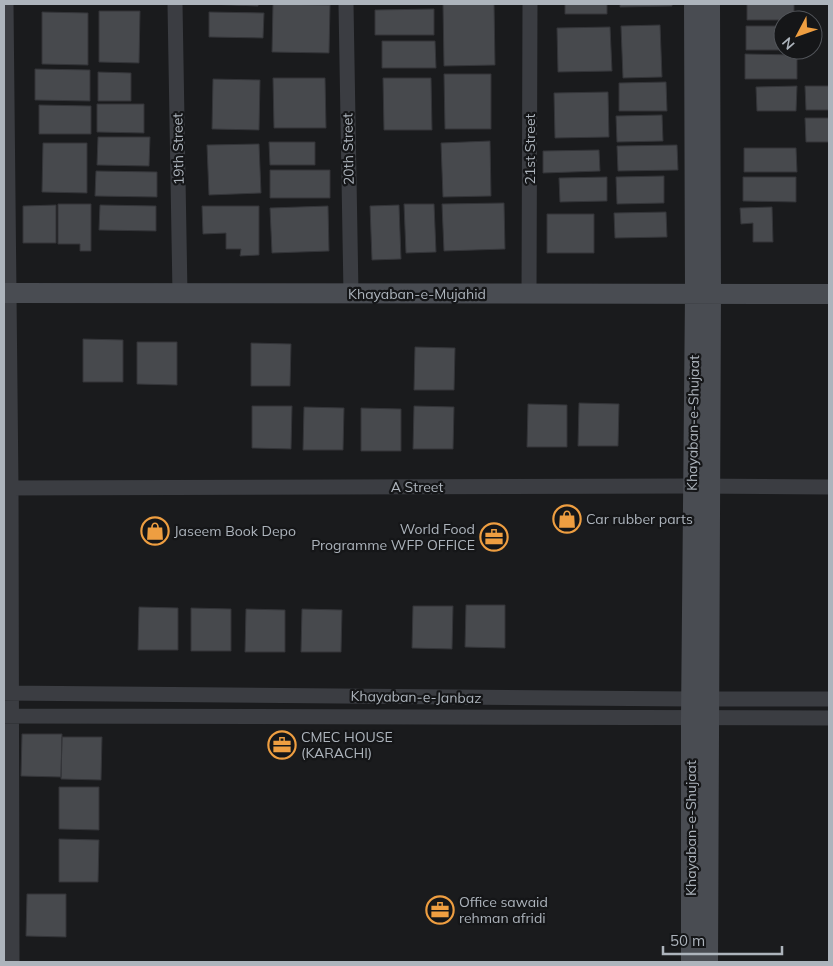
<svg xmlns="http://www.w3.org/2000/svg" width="833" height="966" viewBox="0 0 833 966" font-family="Mulish,sans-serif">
  <rect width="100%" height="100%" fill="#1a1b1d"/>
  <path fill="#47494d" stroke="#343539" d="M 206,4 L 258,4 L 258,6 Z
    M 273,4 L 330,5 L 329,53 L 272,52 Z
    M 443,4 L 494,4 L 495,65 L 444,66 Z
    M 565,4 L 607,4 L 607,14 L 565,14 Z
    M 620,4 L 672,4 L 672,6 L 620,7 Z
    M 747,4 L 794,4 L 794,20 L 747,20 Z
    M 434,9 L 434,35 L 375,35 L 375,10 Z
    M 99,11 L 140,11 L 139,63 L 99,62 Z
    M 42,12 L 88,13 L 88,65 L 42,64 Z
    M 209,12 L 264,13 L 263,38 L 209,37 Z
    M 660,25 L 662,77 L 623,78 L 621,26 Z
    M 746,26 L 783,26 L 783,50 L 799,50 L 746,50 Z
    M 610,27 L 612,71 L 558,72 L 557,28 Z
    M 382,41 L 435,41 L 436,68 L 382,68 Z
    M 745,54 L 797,55 L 797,79 L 745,79 Z
    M 35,69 L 90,70 L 90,101 L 35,100 Z
    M 98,72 L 131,73 L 131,101 L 98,101 Z
    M 444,74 L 491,74 L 491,129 L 445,129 Z
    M 273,78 L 325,78 L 326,128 L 274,128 Z
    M 383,78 L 431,78 L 432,130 L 384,130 Z
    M 213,79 L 260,80 L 259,130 L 212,129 Z
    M 666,82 L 667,111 L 619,111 L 619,83 Z
    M 797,86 L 796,111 L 757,111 L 756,87 Z
    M 805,86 L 829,86 L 829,110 L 806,110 Z
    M 608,92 L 609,137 L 555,138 L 554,93 Z
    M 97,104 L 144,104 L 144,133 L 97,132 Z
    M 39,105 L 91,106 L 91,134 L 39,134 Z
    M 662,115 L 663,141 L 617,142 L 616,116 Z
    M 805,118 L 829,118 L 829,142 L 806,142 Z
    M 98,137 L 150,137 L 149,166 L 97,165 Z
    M 490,141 L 491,196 L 443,197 L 441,143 Z
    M 269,142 L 315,142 L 315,165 L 270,165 Z
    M 43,143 L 87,143 L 87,193 L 42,192 Z
    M 259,144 L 261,193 L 209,195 L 207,145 Z
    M 677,145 L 678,170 L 618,171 L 617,146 Z
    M 744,148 L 796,148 L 797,172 L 744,172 Z
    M 599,150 L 600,171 L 543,173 L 543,151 Z
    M 270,170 L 330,170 L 330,198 L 270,198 Z
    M 96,171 L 157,172 L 157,197 L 95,196 Z
    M 664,176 L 664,203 L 617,204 L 616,177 Z
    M 607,177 L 607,201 L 560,202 L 559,178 Z
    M 743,177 L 796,177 L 796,202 L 743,201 Z
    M 504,203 L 505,249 L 444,251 L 442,204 Z
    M 58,204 L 91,204 L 91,251 L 80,251 L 80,244 L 58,244 Z
    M 404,204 L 434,204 L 436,252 L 406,253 Z
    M 56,205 L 56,243 L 23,243 L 23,206 Z
    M 100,205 L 156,206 L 156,231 L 99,230 Z
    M 399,205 L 401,259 L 372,260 L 370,206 Z
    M 202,206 L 259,206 L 259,255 L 240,256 L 241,249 L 226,249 L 226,233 L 203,234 Z
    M 328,206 L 329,251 L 272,253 L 270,208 Z
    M 772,207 L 773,242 L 753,242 L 753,223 L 741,224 L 740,208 Z
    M 666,212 L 667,237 L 615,238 L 614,213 Z
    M 547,214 L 594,214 L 594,253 L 547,253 Z
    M 83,339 L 123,340 L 123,382 L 83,382 Z
    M 137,342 L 177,342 L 177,385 L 137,384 Z
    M 251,343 L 291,344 L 290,386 L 251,386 Z
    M 415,347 L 455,348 L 454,390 L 414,390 Z
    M 579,403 L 619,404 L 618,446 L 578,446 Z
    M 528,404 L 567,405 L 567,447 L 527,447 Z
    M 252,406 L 292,406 L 291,449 L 252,448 Z
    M 414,406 L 454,407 L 453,449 L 413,449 Z
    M 304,407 L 344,408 L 343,450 L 303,450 Z
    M 361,408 L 401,409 L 401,451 L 361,451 Z
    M 466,605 L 505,605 L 505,648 L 465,647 Z
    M 413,606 L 453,606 L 452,649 L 412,648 Z
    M 139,607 L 178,608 L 178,650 L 138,650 Z
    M 191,608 L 231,609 L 231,651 L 191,651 Z
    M 246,609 L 285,610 L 285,652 L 245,652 Z
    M 302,609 L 342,610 L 341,652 L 301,652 Z
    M 22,734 L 62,734 L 61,777 L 21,776 Z
    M 62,737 L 102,737 L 101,780 L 61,779 Z
    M 59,787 L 99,787 L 99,830 L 59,829 Z
    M 59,839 L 99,840 L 98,882 L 59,882 Z
    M 27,894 L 66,894 L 66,937 L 26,936 Z"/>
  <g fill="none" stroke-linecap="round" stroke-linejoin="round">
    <path stroke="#3b3d42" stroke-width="15" d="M 6,4 L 11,488 L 12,962
      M 175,4 L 180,294
      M 346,4 L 351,294
      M 529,294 L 530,4
      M 4,488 L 693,486 L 829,487
      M 4,693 L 691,699 L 829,699
      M 4,716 L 829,718"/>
    <path stroke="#494c52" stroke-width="20" d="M 4,293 L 829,294
      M 691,962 L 691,718 L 695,294 L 694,4
      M 708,962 L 711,294 L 710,4"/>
  </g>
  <defs>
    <g id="shop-ring" transform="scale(1.4375)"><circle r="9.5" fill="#151618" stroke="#ee9e41" stroke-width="1.5"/><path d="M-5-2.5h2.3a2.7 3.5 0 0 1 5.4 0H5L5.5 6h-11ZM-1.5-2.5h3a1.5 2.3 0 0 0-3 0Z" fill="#ee9e41"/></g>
    <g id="office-ring" transform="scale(1.4375)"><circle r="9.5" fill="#151618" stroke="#ee9e41" stroke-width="1.5"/><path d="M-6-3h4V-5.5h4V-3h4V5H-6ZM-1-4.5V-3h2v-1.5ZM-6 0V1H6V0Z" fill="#ee9e41"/></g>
  </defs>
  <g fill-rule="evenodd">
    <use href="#shop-ring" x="567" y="519"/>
    <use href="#shop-ring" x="155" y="531"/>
    <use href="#office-ring" x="494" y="537"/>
    <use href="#office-ring" x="282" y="745"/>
    <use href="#office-ring" x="440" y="910"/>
  </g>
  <g text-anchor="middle" stroke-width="4.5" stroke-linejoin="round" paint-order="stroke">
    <g font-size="14" fill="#adb4bc" stroke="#151618">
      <text transform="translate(178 149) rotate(-91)" y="5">19th Street</text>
      <text transform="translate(348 149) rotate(-91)" y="5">20th Street</text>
      <text transform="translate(530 149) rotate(-90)" y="5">21st Street</text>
      <text x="417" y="299">Khayaban-e-Mujahid</text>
      <text transform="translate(693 423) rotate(-89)" y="5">Khayaban-e-Shujaat</text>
      <text x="417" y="492">A Street</text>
      <text transform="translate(416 697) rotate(1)" y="5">Khayaban-e-Janbaz</text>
      <text transform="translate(691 828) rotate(-90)" y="5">Khayaban-e-Shujaat</text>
    </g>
    <g font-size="14" fill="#adb4bc" stroke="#151618" text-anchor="start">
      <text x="586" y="524">Car rubber parts</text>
      <text x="475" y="534" text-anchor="end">World Food<tspan x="475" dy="16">Programme WFP OFFICE</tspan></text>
      <text x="174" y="536">Jaseem Book Depo</text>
      <text x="301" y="742">CMEC HOUSE<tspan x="301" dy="16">(KARACHI)</tspan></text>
      <text x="459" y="907">Office sawaid<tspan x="459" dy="16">rehman afridi</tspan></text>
    </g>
  </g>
  <rect width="833" height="966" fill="none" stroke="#adb4bc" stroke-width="10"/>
  <g transform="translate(798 35) rotate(229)"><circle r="24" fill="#151618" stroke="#52555a"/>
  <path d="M0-4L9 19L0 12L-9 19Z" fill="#ee9e41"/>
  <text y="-8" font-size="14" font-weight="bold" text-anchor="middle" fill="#adb4bc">N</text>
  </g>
  <path d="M663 946v8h119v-8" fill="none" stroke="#adb4bc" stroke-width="2.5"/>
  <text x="670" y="946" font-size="15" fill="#adb4bc" stroke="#151618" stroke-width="4" paint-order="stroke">50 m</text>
</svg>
